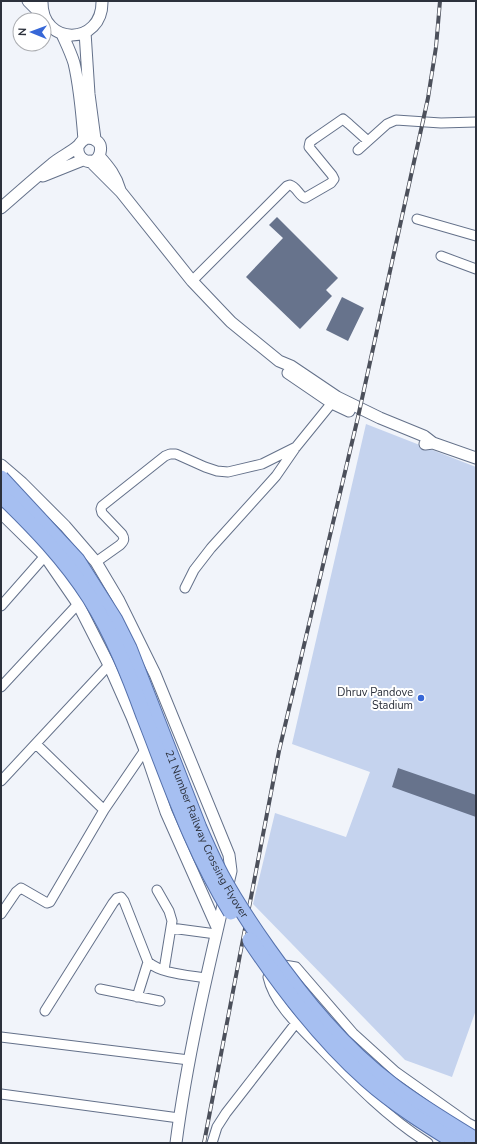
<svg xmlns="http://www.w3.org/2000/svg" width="477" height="1144" viewBox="0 0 477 1144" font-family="'Nunito Sans',sans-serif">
  <rect width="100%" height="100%" fill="#f1f4fa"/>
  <path fill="#c5d3ee" d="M 366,424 L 476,467 L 476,1010 L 452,1077 L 405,1060 L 253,904 L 275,813 L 346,837 L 370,772 L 292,744 Z"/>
  <path fill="#67738c" d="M 277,217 L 338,278 L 326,290 L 332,296 L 300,329 L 246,277 L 283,238 L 269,225 Z
    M 342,297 L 364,308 L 348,341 L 326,330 Z
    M 398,768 L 476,795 L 476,817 L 392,787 Z"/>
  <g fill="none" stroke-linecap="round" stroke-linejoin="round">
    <g stroke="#64718a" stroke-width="11">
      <path id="minor" d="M 358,150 L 387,124 L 396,120 L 441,123 L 476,122
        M 417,219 L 476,236
        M 441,256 L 476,269
        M 192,281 L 287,186 L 290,185 C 297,187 299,196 305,198 L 331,183 L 334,179 L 332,175 L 309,147 L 310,142 L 314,139 L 343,119 L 349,124 L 368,141
        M 96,562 L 120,545 C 124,541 125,539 122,534 L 102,513 L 101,509 L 102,506 L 165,456 L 170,454 L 176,454 L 205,467 L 217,471 L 228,472 L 262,464 L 296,447
        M 185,588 L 194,570 L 211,548 L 276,476 L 296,447 L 335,399
        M 1,606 L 45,556
        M 1,687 L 78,604
        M 36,744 L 104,810
        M 1,781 L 109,665
        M 157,890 L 169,911 L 172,921 L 164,970
        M 1,914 L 16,892 L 21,888 L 47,903 L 50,902 L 104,810 L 145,750
        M 171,928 L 216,934
        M 100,989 L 160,1001
        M 137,997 L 148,962
        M 45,1011 L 113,903 L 117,898 L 121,897 L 124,901 L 148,962 C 162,974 188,975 206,978
        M 1,1037 L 189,1060
        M 1,1094 L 179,1118
        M 212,1143 L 217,1127 L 226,1113 L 296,1023
        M 428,1143 C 388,1118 355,1084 322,1050 C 303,1030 274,1005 268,977 L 284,965 L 296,967 L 353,1033 L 396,1072 L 468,1123 L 476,1127"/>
    </g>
    <g stroke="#64718a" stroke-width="13">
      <path id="tertiary" d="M 28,1 L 44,17
        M 42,1 C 41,47 103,46 102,1
        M 85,32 L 89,94 L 95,139
        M 62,34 C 66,43 71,53 74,63 C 80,88 82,114 84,140
        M 99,156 C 109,167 116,176 120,190
        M 90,161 L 121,192 L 192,281 L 231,322 L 279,361 L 291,366 L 337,397 L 380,418 L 424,436 L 433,443
        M 43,176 L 83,160
        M 1,208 C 18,193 35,178 52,164 C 60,157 70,153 78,146 C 81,143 82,139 87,138 C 91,138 95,139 98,142 C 101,145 101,149 100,153 C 96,168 76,162 78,146
        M 288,373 L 332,403 L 349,411
        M 425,444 L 433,443 L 476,458
        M 1,465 L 22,483 L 65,526 L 96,562 L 118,599 L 155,674 L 229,855 L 231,871 C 210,961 188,1051 176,1143
        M 1,513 L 45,556 L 78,604 L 109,665 L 132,717 L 145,750 L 166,812 L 217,927"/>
    </g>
    <use href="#minor" stroke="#fff" stroke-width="9"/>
    <use href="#tertiary" stroke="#fff" stroke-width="11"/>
    <g stroke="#4c505b" stroke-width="4">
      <path id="rail" d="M 204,1143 L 279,751 L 358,417 L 428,98 L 436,47 L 440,1"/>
    </g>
    <use href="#rail" stroke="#fff" stroke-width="2.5" stroke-dasharray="8" stroke-linecap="butt"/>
    <g stroke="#5571ac" stroke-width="17" stroke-linecap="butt">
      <g id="primary-bridge">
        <path id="s1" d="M 1,478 L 77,560 L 115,620 L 129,648 L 199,828 C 206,844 213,860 221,875 C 235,901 251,925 268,949 C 304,1000 343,1048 392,1085 C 418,1105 448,1123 476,1140"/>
        <path d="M 1,495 C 34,527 65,559 90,598 C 113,635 129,675 144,716 C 170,782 193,851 231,912"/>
        <path d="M 250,940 C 284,991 321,1039 367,1080 C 394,1104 426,1124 457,1143"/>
      </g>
    </g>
    <use href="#primary-bridge" stroke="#a6bff1" stroke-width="15"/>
  </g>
  <circle fill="#3767d7" stroke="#fff" stroke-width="1.5" cx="421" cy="698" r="4"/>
  <g text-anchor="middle" stroke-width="4" stroke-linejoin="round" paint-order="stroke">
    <g font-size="11" fill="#2c313c" stroke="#fff" text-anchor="end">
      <text x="413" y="696">Dhruv Pandove<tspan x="413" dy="13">Stadium</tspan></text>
    </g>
    <g font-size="11" fill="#2c313c" stroke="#fff">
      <text dy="4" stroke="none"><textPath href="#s1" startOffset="416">21 Number Railway Crossing Flyover</textPath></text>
    </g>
  </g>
  <rect width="477" height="1144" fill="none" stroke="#2c313c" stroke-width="4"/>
  <g transform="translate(32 32) rotate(271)"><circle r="19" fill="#ffffff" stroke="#abadb1"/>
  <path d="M0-3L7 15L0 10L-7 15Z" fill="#3767d7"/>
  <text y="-6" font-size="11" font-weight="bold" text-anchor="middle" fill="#2c313c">N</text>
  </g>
</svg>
